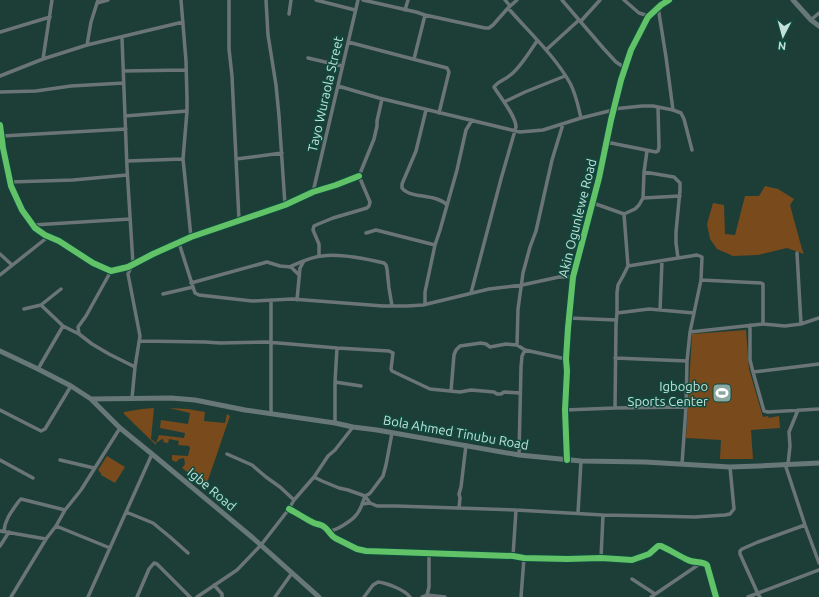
<svg xmlns="http://www.w3.org/2000/svg" width="819" height="597" viewBox="0 0 819 597" font-family="Ubuntu,sans-serif">
  <rect width="100%" height="100%" fill="#1c3e37"/>
  <path fill="#794a1b" d="M 765,186 L 778,189 L 794,199 L 790,205 L 802,249 L 804,254 L 787,248 L 758,255 L 733,256 L 717,249 L 710,239 L 707,224 L 713,203 L 724,205 L 725,234 L 735,235 L 745,196 L 759,196 Z
    M 746,330 L 749,369 L 763,417 L 768,416 L 769,418 L 779,416 L 780,428 L 751,430 L 753,459 L 720,459 L 721,440 L 686,438 L 692,334 Z
    M 154,408 L 151,439 L 156,443 L 159,435 L 184,438 L 185,433 L 160,428 L 161,420 L 188,424 L 190,413 L 169,408 L 188,409 L 205,412 L 204,421 L 225,423 L 227,414 L 230,416 L 206,486 L 198,481 L 200,477 L 192,472 L 190,474 L 182,468 L 185,464 L 184,458 L 179,459 L 176,462 L 172,460 L 172,455 L 188,456 L 190,448 L 189,446 L 178,445 L 179,441 L 169,439 L 168,443 L 163,442 L 164,440 L 162,439 L 156,443 L 156,445 L 124,414 L 124,412 L 142,409 Z
    M 107,456 L 125,467 L 115,483 L 101,475 L 101,473 L 98,470 Z"/>
  <g fill="none" stroke-linecap="round" stroke-linejoin="round">
    <path stroke="#6b7578" stroke-width="3.5" d="M 181,0 L 186,61 L 187,99 L 187,111 L 183,159 L 191,237
      M 229,0 L 229,49 L 232,76 L 239,220
      M 266,0 L 268,35 L 276,85 L 279,116 L 285,205
      M 316,0 L 355,10
      M 363,0 L 416,12 L 425,15 L 485,28 L 489,28 L 493,25 L 508,8 L 517,0
      M 505,0 L 510,6
      M 562,0 L 604,49 L 616,62 L 625,68
      M 624,0 L 639,13 L 649,16
      M 97,3 L 108,0
      M 658,7 L 666,57 L 673,110
      M 508,8 C 528,31 555,56 570,83 C 576,94 578,106 581,118
      M 405,10 L 408,0
      M 289,14 L 291,0
      M 811,20 L 819,13
      M 581,21 L 600,0
      M 0,32 L 50,17
      M 122,38 L 127,168 L 133,264
      M 348,42 L 447,68 L 449,72 L 439,113
      M 87,45 L 91,22 L 98,0
      M 546,50 L 579,20
      M 308,58 L 342,66
      M 43,59 L 52,0
      M 414,59 L 425,15
      M 123,71 L 186,70
      M 0,76 L 43,59 L 87,45 L 183,22
      M 338,86 L 379,98 L 520,132 L 543,130 L 581,118 L 613,110
      M 0,92 L 36,91 L 71,86 L 124,83
      M 504,102 L 525,92 L 565,76
      M 613,109 L 642,106 L 653,106 L 673,110 L 681,113 L 684,119 L 692,150
      M 426,110 L 416,151 L 402,184 L 402,188 C 410,199 435,193 447,205
      M 125,116 L 187,111
      M 0,125 L 3,148 L 11,186 L 22,210 L 30,221 L 35,228 L 45,235 L 59,241 L 93,263 L 111,271 L 128,267 L 153,254 L 191,237 L 285,205 L 313,192 L 336,185 L 359,176
      M 2,136 L 126,129
      M 606,142 L 656,152 L 658,151 L 659,147 L 658,107
      M 236,159 L 282,153
      M 127,161 L 183,159
      M 644,172 L 674,177 L 680,183 L 680,190 L 676,232 L 676,243 L 678,258
      M 10,182 L 73,180 L 127,175
      M 313,192 L 358,0
      M 643,198 L 680,196
      M 593,203 L 624,214 L 635,209 L 639,205 L 643,198 L 644,172 L 647,151
      M 33,225 L 130,219
      M 366,233 L 376,230 L 435,245
      M 179,243 L 194,290 L 195,293 L 199,295 L 252,301 L 292,299 L 383,306 L 407,306 L 423,305 L 489,289 L 522,285 L 559,277 L 573,277
      M 797,253 L 801,324
      M 0,254 L 12,265
      M 319,256 L 319,244 L 313,230 L 314,226 L 316,225 L 333,218 L 367,208 L 369,206 L 370,202 L 359,176 L 374,139 L 377,126 L 377,121 L 382,99
      M 132,265 L 128,274 L 140,336 L 135,367 L 132,398
      M 628,266 L 697,255 L 702,257 L 701,280 L 690,332 L 687,361 L 686,407 L 682,464
      M 289,267 C 299,263 310,257 322,256 C 339,253 367,259 384,263 L 386,265 L 387,269 L 389,288 L 392,306
      M 0,275 L 49,236
      M 701,280 L 761,283 L 763,284 L 763,324
      M 191,283 L 267,262 L 280,266 L 291,267 L 299,275
      M 471,293 L 501,179 L 516,127 C 516,116 500,97 494,87 C 497,82 504,80 509,76 C 519,70 530,51 537,41
      M 163,294 L 193,287
      M 297,300 L 300,268 L 304,261
      M 425,304 L 425,292 L 435,245 L 440,230 L 457,170 L 466,130 L 472,120
      M 41,305 L 63,326 L 79,334 L 92,344 L 109,354 L 135,367
      M 24,309 L 41,305 L 61,289
      M 660,310 L 662,261
      M 617,313 L 649,309 L 694,313
      M 569,318 L 616,320
      M 750,325 L 750,360 L 753,372 L 764,411 L 768,412 L 819,409
      M 690,332 L 763,324 L 785,326 L 801,324 L 819,318
      M 79,334 L 78,327 L 86,316 L 111,271
      M 140,341 L 205,342 L 220,343 L 267,342 L 337,348 L 389,351 L 393,353 L 391,369 L 392,371 L 430,389 L 460,392 L 471,390 L 494,392 L 497,394 L 501,394 L 504,392 L 520,393
      M 517,345 L 518,309 L 523,273 L 530,247 L 536,231 L 552,160 L 563,124
      M 615,358 L 687,361
      M 38,369 L 63,326
      M 753,372 L 803,366 L 819,364
      M 335,382 L 361,386
      M 451,391 L 454,355 L 456,350 L 460,346 L 481,343 L 486,344 L 490,347 L 506,344 L 517,345 L 525,350 L 566,359
      M 615,408 L 616,324 L 617,313 L 617,293 L 618,285 L 623,276 L 628,266 L 624,214
      M 0,410 L 41,431 L 45,429 L 71,386
      M 565,410 L 615,408 L 686,407
      M 271,413 L 271,300
      M 335,423 L 335,382 L 337,348
      M 227,454 L 252,465 L 266,477 L 280,487 L 294,500
      M 519,455 L 521,367 L 522,356 L 525,350
      M 0,460 L 33,478
      M 60,460 L 94,468
      M 567,460 L 565,410 L 567,371 L 566,359 L 568,328 L 573,277 L 599,178 L 611,120 L 621,80 L 631,50 L 648,17 L 661,5 L 669,0
      M 785,464 L 805,525 L 819,563
      M 788,464 L 790,446 L 789,432 L 798,410
      M 314,477 L 322,481 L 339,488 L 348,490 L 365,496 L 370,503
      M 362,504 L 370,503 L 377,506 L 396,506 L 516,510 L 603,515 L 655,516 L 695,517 L 725,515 L 730,514 L 734,509 L 730,467
      M 459,508 L 460,498 L 459,494 L 461,487 L 466,445
      M 289,509 C 297,513 304,518 312,522 C 315,524 318,524 321,525 C 328,528 330,535 335,538 L 357,549 L 366,551 L 513,556 L 524,558 L 567,559 L 601,558 L 632,560 L 649,554 L 658,546 L 661,546 C 670,550 679,556 688,560 C 694,563 702,561 707,565 L 716,597
      M 126,512 L 153,523 L 170,537 L 188,553
      M 578,513 L 581,461
      M 56,526 L 110,548
      M 0,531 L 46,539
      M 4,531 C 5,519 12,511 19,501 L 21,499 L 65,510
      M 329,531 C 336,531 353,520 357,514 C 361,509 363,502 365,496 L 369,494 L 371,492 L 383,476 L 386,465 L 392,433
      M 0,546 L 9,532
      M 513,556 L 516,510
      M 601,558 L 603,515
      M 632,579 L 655,594
      M 214,585 L 222,594 L 222,597
      M 427,595 L 429,587 L 429,553
      M 11,597 L 46,539 L 56,526 L 65,510 L 81,490 L 120,428
      M 88,597 L 152,454
      M 137,597 L 149,569 L 154,563 L 157,564 L 190,597
      M 197,597 L 237,570 L 261,545 L 289,509 L 294,500 L 314,477 L 328,456 L 335,450 L 353,427
      M 275,597 L 292,573
      M 364,597 L 373,585 L 378,582 C 387,583 405,590 410,597
      M 422,597 L 427,595 L 445,597
      M 521,597 L 524,558
      M 651,597 L 701,563
      M 748,597 L 819,570
      M 760,597 L 758,594 L 740,554 L 740,551 L 742,549 L 758,542 L 805,525"/>
    <path stroke="#687778" stroke-width="5" d="M 793,0 L 811,20 L 819,26
      M 0,351 L 38,369 L 71,386 L 91,399 L 120,428 L 152,454 L 253,538 L 319,597
      M 91,399 L 171,398 L 195,400 L 245,410 L 335,423 L 353,427 L 377,430 L 519,455 L 581,461 L 645,462 L 730,467 L 759,466 L 819,463"/>
    <g stroke="#0f4b3f" stroke-width="8">
      <path id="cycleway" d="M 0,125 L 3,148 L 11,186 L 22,210 L 30,221 L 35,228 L 45,235 L 59,241 L 93,263 L 111,271 L 128,267 L 153,254 L 191,237 L 285,205 L 313,192 L 336,185 L 359,176
        M 567,460 L 565,410 L 567,371 L 566,359 L 568,328 L 573,277 L 599,178 L 611,120 L 621,80 L 631,50 L 648,17 L 661,5 L 669,0
        M 289,509 C 297,513 304,518 312,522 C 315,524 318,524 321,525 C 328,528 330,535 335,538 L 357,549 L 366,551 L 513,556 L 524,558 L 567,559 L 601,558 L 632,560 L 649,554 L 658,546 L 661,546 C 670,550 679,556 688,560 C 694,563 702,561 707,565 L 716,597"/>
    </g>
    <use href="#cycleway" stroke="#61c268" stroke-width="6"/>
  </g>
  <defs>
    <g id="stadium-square" transform="scale(1)"><rect x="-9" y="-9" width="18" height="18" rx="4" fill="#8aa7a0" stroke="#0f4b3f"/><path d="M0-5a6.5 5 0 1 0 0 10a6.5 5 0 1 0 0-10ZM-3.5-1.8h7v3.6h-7Z" fill="#fff"/></g>
  </defs>
  <g fill-rule="evenodd">
    <use href="#stadium-square" x="722" y="393"/>
  </g>
  <g text-anchor="middle" stroke-width="3" stroke-linejoin="round" paint-order="stroke">
    <g font-size="13" fill="#c5e0d8" stroke="#0f4b3f">
      <text transform="translate(325 94) rotate(-77)" y="5">Tayo Wuraola Street</text>
      <text transform="translate(577 218) rotate(-76)" y="5">Akin Ogunlewe Road</text>
      <text transform="translate(456 432) rotate(10)" y="5">Bola Ahmed Tinubu Road</text>
      <text transform="translate(212 489) rotate(40)" y="5">Igbe Road</text>
    </g>
    <g font-size="13" fill="#c5e0d8" stroke="#0f4b3f" text-anchor="end">
      <text x="708" y="391">Igbogbo<tspan x="708" dy="15">Sports Center</tspan></text>
    </g>
  </g>
  <g transform="translate(783 36) rotate(186)" stroke="#0f4b3f" stroke-width="3" paint-order="stroke">
  <path d="M0-3L7 15L0 10L-7 15Z" fill="#c5e0d8"/>
  <text y="-6" font-size="11" font-weight="bold" text-anchor="middle" fill="#c5e0d8">N</text>
  </g>
</svg>
